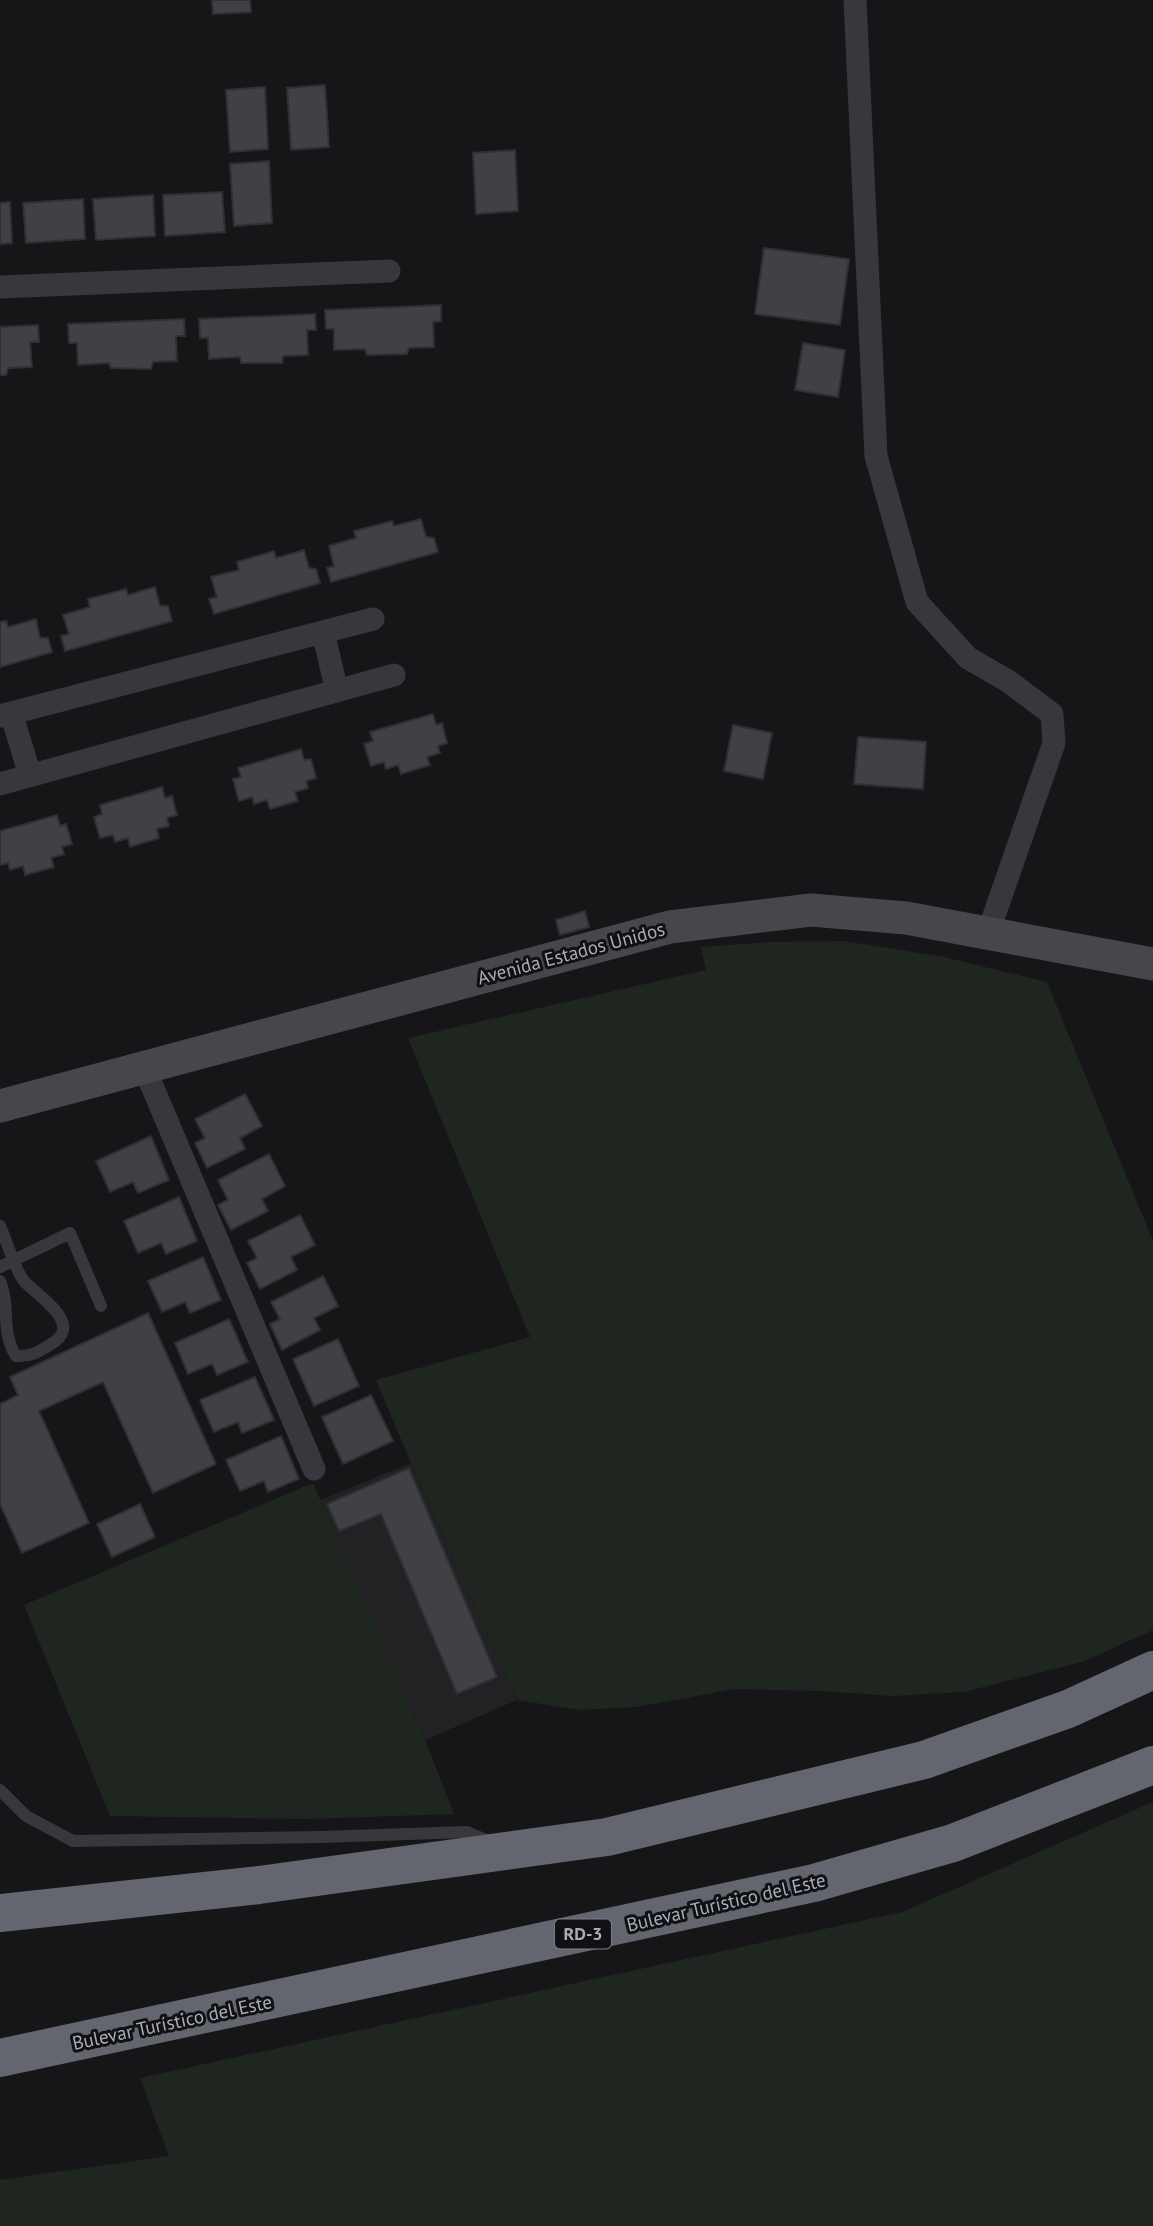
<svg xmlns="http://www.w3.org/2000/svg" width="1153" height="2226" viewBox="0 0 1153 2226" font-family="'PT Sans',sans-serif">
  <rect width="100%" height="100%" fill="#161618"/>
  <path fill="#222225" d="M 411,1463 L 517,1700 L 425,1740 L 320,1500 Z"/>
  <path fill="#1e261f" d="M 844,941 L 944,957 L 1047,982 L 1153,1241 L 1153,1630 L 1085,1661 L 964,1692 L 893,1696 L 820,1691 L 735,1689 L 636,1707 L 579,1710 L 517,1700 L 411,1463 L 376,1380 L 530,1337 L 408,1038 L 706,970 L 701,947 L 770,942 Z
    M 313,1483 L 425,1740 L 454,1814 L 307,1819 L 110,1816 L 24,1605 Z
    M 1153,1802 L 1153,2226 L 0,2226 L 0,2180 L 169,2156 L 140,2078 L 902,1912 Z"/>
  <path fill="#404145" stroke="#303034" stroke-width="2" d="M 212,0 L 250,0 L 251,12 L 213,14 Z
    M 325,85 L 329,147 L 291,150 L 287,88 Z
    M 265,87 L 268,149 L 230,152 L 226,90 Z
    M 515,150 L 518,211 L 476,214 L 473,153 Z
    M 269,161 L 272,223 L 234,226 L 230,164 Z
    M 222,192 L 225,232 L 165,236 L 163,195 Z
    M 153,195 L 155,236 L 96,240 L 93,199 Z
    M 83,199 L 85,239 L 26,243 L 23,203 Z
    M 10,202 L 12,243 L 0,244 L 0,203 Z
    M 764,248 L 849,259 L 840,325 L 755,314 Z
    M 441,305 L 441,321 L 433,322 L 434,347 L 409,348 L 407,354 L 367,355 L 365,349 L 334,350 L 334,329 L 326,329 L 325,310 Z
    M 315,314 L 316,330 L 307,330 L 308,355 L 283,356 L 282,363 L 241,363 L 240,357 L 209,359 L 208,338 L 200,338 L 199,319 Z
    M 184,319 L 185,336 L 176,336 L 177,361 L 153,362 L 151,369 L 111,368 L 109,363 L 78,365 L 77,343 L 69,343 L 68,324 Z
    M 38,325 L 39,342 L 30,342 L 32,367 L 8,368 L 6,375 L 0,375 L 0,327 Z
    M 803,343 L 845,350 L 838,397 L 795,390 Z
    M 421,519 L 426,537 L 434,538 L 438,552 L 331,582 L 327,568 L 334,566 L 329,546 L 356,538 L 354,531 L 392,521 L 394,526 Z
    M 304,550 L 309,568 L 316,569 L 320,583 L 214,614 L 209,599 L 217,597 L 211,577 L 239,570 L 237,562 L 274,551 L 276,558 Z
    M 155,587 L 160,606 L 168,606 L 172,621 L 65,651 L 61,636 L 69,634 L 63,615 L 90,607 L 88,599 L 126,589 L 128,595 Z
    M 36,619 L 40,638 L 48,638 L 52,652 L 0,667 L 0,622 L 6,621 L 8,627 Z
    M 433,714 L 436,725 L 442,723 L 447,743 L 438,746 L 440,753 L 427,757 L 430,765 L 401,774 L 398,765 L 386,769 L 384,762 L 371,766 L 364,744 L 373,741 L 370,732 Z
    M 733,725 L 772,733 L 763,779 L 724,771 Z
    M 858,737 L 926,742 L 923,789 L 854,784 Z
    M 301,749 L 304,760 L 311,759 L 316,778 L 306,781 L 308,788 L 295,792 L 298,801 L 270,809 L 267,800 L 254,804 L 252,797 L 239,801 L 233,779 L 241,777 L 238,768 Z
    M 162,787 L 165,798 L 172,796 L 177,815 L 167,818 L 169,826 L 157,829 L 159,838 L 130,847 L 128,838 L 115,842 L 113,835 L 100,838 L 94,817 L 102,814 L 100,805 Z
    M 57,815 L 60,826 L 66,824 L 72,844 L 62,847 L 64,854 L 51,858 L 54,867 L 25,875 L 23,866 L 10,870 L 8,863 L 0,865 L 0,831 Z
    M 585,911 L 589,927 L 560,935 L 556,920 Z
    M 245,1094 L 262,1126 L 240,1138 L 245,1149 L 207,1168 L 195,1143 L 205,1138 L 195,1119 Z
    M 151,1136 L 169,1180 L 138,1193 L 133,1182 L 110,1192 L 96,1161 Z
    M 269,1154 L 285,1186 L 262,1199 L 268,1211 L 231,1230 L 218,1205 L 228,1200 L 218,1180 Z
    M 179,1197 L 197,1241 L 166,1254 L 161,1243 L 138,1253 L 124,1221 Z
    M 300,1215 L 315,1245 L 291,1257 L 297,1270 L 260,1289 L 247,1263 L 257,1258 L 248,1241 Z
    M 203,1257 L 221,1300 L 190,1313 L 185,1302 L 162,1312 L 148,1281 Z
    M 323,1276 L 338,1306 L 314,1318 L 320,1330 L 282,1350 L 270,1324 L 280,1319 L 271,1302 Z
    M 148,1313 L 216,1464 L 153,1493 L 103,1382 L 39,1411 L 89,1523 L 22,1553 L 0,1504 L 0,1404 L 18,1395 L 10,1377 Z
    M 229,1319 L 248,1362 L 217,1375 L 212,1364 L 188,1374 L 175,1343 Z
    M 338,1339 L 359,1386 L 314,1406 L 293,1359 Z
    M 255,1377 L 274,1420 L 242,1433 L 238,1422 L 214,1432 L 200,1400 Z
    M 371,1395 L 393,1441 L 343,1464 L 322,1417 Z
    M 281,1436 L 299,1479 L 268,1492 L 264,1481 L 240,1491 L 226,1460 Z
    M 409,1468 L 497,1677 L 457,1694 L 381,1514 L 339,1531 L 327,1504 Z
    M 140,1504 L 155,1537 L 112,1557 L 97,1524 Z"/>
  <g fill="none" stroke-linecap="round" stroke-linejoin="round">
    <path stroke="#37383d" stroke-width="12" d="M 0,1226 C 6,1239 16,1272 24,1281 C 36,1295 86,1324 51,1344 C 39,1352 30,1357 16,1356 C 0,1331 11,1307 0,1281
      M 0,1267 L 70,1233 L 101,1306
      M 0,1790 L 26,1816 L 73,1841 L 320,1837 L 467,1832 L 491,1842"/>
    <path stroke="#37383d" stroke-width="23" d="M 855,0 L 876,456 L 917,602 L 968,658 L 1008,681 L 1052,714 L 1054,743 L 988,933
      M 0,287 L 389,271
      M 323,632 L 337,691
      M 11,713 L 30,775
      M 0,716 L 373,619
      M 0,784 L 394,675
      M 144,1067 L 314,1469"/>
    <path stroke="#45474d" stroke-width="33" d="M 0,1106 L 670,927 L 811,910 L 906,918 L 1153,964"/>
    <path stroke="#63666e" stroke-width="38" d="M 0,1913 L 259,1885 L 607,1837 L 924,1760 L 1068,1709 L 1153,1670
      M 0,2058 L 814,1883 L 953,1843 L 1153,1765"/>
  </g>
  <g text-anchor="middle" stroke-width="6" stroke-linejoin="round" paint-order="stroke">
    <rect fill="#111113" stroke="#7b7e86" stroke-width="2" x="555" y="1919.5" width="56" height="29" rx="5"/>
    <g font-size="18" font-weight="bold" fill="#a8adb8">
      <text x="583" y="1940">RD-3</text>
    </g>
    <g font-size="19" fill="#a8adb8" stroke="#111113">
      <text transform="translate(571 953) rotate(-15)" y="7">Avenida Estados Unidos</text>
      <text transform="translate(726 1902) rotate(-13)" y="7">Bulevar Turístico del Este</text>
      <text transform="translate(172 2022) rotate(-12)" y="7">Bulevar Turístico del Este</text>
    </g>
  </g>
</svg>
